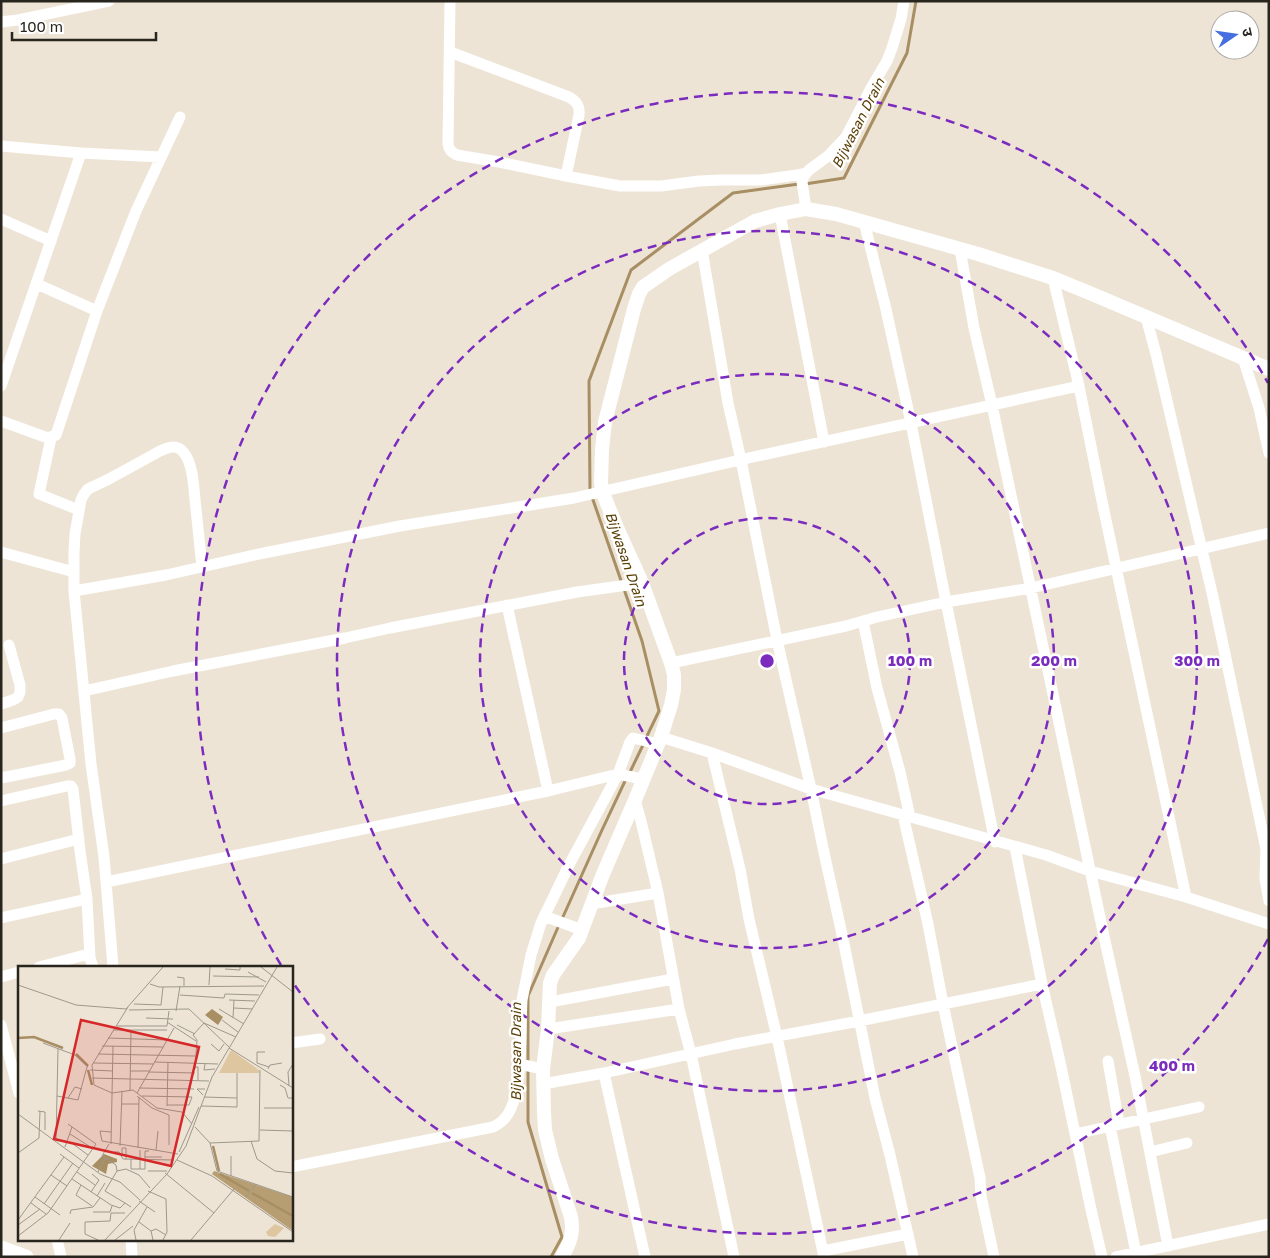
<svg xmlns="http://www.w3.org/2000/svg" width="1270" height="1258" viewBox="0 0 1270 1258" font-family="'Golos Text','Noto Sans Devanagari',sans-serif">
  <rect width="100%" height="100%" fill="#ede4d5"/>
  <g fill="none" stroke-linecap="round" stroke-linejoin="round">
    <path stroke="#a88e63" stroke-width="3" d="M 805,184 L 844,178 L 907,53 L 916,1
      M 590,491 L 589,381 L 631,270 L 733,193 L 799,184
      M 592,497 L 642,641 L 659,711 L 646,738
      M 629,774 L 644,743
      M 562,919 L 602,830 L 626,779
      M 551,1257 L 562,1237 L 528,1122 L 528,996 L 559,925"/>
    <path stroke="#fff" stroke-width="11" d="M 450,1 L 448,144 C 449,150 451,152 457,155 L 499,162 L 566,176 L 620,186 L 661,186 L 699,181 L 721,180 L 761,180 L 797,175 L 806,173
      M 1,22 L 18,20 L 109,1
      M 450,52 L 569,97 C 577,102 580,106 579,115 L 566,176
      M 1,146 L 81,153 L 161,157
      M 806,209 L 802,182 L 804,176 L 809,170 L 828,156 L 846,137 L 871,88 L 887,61 L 892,48 L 901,19 L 904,1
      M 780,214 L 824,442
      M 1,219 L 51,241
      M 864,222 L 885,305 L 911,423 L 946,602 L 995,842
      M 960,249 L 974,328 L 992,405 L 1105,941 L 1135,1076 L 1168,1246
      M 702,250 L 728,403 L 741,460 L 777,640 L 811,789 L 823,848 L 843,939 L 875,1098 L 890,1155 L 913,1257
      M 1053,278 L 1079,386 L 1103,506 L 1186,897
      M 37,284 L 97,311
      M 1146,317 L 1156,354 L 1213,597 L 1266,849 L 1265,879 L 1269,901
      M 1243,358 L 1259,408 L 1269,453
      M 1,386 L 81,153
      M 1,421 L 48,438 L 56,435 L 97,311 L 136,211 L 180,117
      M 51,438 L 39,494 L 79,510
      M 1,552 L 74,572
      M 74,591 L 166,575 L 259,554 L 400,526 L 574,498 L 753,457 L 1079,386
      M 507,605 L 548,791
      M 863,621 L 877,688 L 900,772 L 910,817
      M 671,663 L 846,626 L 877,617 L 946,602 L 1031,588 L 1269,533
      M 84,691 L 173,671 L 345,638 L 390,628 L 577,592 L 642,583
      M 1,704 L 13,700 L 18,697 L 20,692 L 20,685 L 9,645
      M 1,728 L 54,714 L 59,714 L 62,718 L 70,759 L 70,763 L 66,765 L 1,778
      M 661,737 L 712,753 L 811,789 L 1046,855 L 1090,871 L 1186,897 L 1269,924
      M 712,753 L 740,869 L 749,919 L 777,1037 L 824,1257
      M 635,800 L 641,821 L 658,893 L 679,1009 L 691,1054 L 734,1257
      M 1,801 L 67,786 L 71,786 L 73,789 L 80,851 L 87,899 L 90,958
      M 903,815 L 928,924 L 943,1004 L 980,1178 L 981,1196 L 994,1257
      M 1015,847 L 1042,984 L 1060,1062 L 1092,1214 L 1102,1257
      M 1,859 L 79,839
      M 106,882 L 548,791 L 618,774 L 637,778 L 643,781
      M 591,904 L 658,893
      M 544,916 L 582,930
      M 1,918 L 87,899
      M 39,967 L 85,955 L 90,958 L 93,967
      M 113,967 L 104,857 L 91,764 L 74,591 L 74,552 L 75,534 L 81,500 L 84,494 L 88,489 L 109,479 L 160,451 C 170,447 177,444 184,453 C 194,465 194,494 196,509 C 198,528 200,548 202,567
      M 1,977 L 19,972
      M 550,1002 L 673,979
      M 1,1025 L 19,1093
      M 548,1029 L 679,1009
      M 291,1043 L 320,1039
      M 1108,1061 L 1119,1124
      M 519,1064 L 543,1069
      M 604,1073 L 645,1257
      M 543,1084 L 604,1073 L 735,1044 L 859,1021 L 1042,984
      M 1110,1126 L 1136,1253
      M 1075,1134 L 1199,1107
      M 1150,1152 L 1187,1143
      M 291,1167 L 493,1127 C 497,1125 502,1122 505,1118 C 524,1097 520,1029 522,1000 L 531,955 L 541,923 L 569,865 L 618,774 L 630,742 L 633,738 L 658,744
      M 57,1239 L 61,1257
      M 131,1239 L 132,1257
      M 823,1251 L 908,1234
      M 1116,1257 L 1269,1224"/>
    <path stroke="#fff" stroke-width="14" d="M 562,1257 C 570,1243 574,1233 571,1217 L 552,1159 L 545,1130 L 544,1113 L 543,1069 L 548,1029 L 550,983 L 553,975 L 579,938 L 603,874 L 635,800 L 661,737 L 671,705 L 674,690 L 674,675 L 671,663 L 642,583 L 618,530 L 602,491 L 601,482 L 602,449 L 605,422 L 634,309 L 639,294 L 643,287 L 669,269 L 755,221 L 780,214 L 806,209 L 836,214 L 978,254 L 1053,278 L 1092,294 L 1269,369"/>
    <path stroke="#fff" stroke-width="15" d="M 1,1248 L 26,1257"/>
  </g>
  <g fill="none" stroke="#7b2cbf" stroke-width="2.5" stroke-dasharray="9 6">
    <circle cx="767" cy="661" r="143"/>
    <circle cx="767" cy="661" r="287"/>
    <circle cx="767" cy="661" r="430"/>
    <path d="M1268 939A573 573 0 0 1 292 981M281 965A573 573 0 1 1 1268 383"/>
  </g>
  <g text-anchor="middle" stroke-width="5" stroke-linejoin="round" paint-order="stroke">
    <g font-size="14" font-style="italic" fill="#5a3f05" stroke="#fff">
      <text transform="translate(858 123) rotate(-63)" y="5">Bijwasan Drain</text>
      <text transform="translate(626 559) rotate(71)" y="5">Bijwasan Drain</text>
      <text transform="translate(516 1052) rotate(-90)" y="5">Bijwasan Drain</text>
    </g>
  </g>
  <g transform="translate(18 966)">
    <rect width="275" height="275" fill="#ede4d5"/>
    <path d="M 213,84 L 241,104 L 241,107 L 201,107 ZM 257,258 L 266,262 L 257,271 L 250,270 L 248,266 Z" fill="#dec6a0"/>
    <path d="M 196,205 L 275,231 L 275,265 L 194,208 Z" fill="#b79d72"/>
    <path d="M 194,43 L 205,51 L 200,59 L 187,49 ZM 86,188 L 99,193 L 99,196 L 90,198 L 88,208 L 74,200 Z" fill="#a88e63"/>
    <path fill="none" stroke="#a88e63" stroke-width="2.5" d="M 0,72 L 16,71 L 45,82M 58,88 L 70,100M 70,104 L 74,119M 195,180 L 201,205M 202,208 L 231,225M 234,227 L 275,250"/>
    <path fill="none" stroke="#9e988c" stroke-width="1" d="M 243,1 L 275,26M 207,3 L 222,4 L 222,1M 230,6 L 248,16M 195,10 L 241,11M 159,11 L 166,12 L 166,20M 132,18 L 141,21 L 246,20M 0,19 L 58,39 L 108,43 L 145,1M 191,19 L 192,1M 162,29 L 206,32 L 207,28 L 241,29M 211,34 L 237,35M 116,38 L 143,39 L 145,21M 110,41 L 74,99 L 76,119 L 94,127 L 115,124 L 139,142 L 164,146 L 174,158M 216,42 L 234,43M 201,43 L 226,58M 111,44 L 171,43 L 211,81M 158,45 L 162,20M 128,52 L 155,53M 215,52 L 216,34M 204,54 L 220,66M 149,56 L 178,75M 159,59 L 177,68M 99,60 L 149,60 L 151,45M 96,64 L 149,64M 90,72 L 150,74M 25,77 L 57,89 L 70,101M 193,78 L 201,85 L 206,78M 84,80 L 145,81M 211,82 L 275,122M 247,86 L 239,86 L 239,97 L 251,101M 80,88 L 177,90M 137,96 L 200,98M 75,97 L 136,98M 187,98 L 186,104 L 197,103M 177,101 L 180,101 L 180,114M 177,103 L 179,74 L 175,69 L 186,57 L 218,71M 250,103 L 252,99 L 264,97M 72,104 L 95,105M 112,105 L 132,105M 131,106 L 177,107M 74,112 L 191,115M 262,119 L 267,122 L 270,132 L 275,132M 271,120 L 270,106 L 275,98M 121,122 L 176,123M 112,124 L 113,64M 119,127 L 156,62M 185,129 L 179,123 L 187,123M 39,130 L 60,134 L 69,101M 119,130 L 134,142 L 151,149 L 151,179M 124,130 L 174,131 L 171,139 L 149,139M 186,131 L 219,132M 50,132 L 57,121 L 64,123M 103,138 L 121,138M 149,140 L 150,96M 183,140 L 219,141 L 219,107M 246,142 L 275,142M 20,145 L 27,146 L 27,164M 0,148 L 82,208 L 102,216 L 122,234M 177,161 L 192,177 L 241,175 L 242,104M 242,164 L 275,165M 93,166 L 82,165 L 84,175 L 160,188M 52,168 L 74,182M 38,174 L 40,83M 233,175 L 239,193 L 257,205 L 275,207M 192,177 L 199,205 L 275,231M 55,178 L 70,189M 91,178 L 84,190 L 98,199 L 99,205 L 87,225 L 107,237M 93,178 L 95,80M 102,180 L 104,125M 47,181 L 54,161M 120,182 L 121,131M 122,184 L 122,203M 138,184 L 140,165M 96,186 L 101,186 L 105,193 L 156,194M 161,186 L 181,141M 0,187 L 21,172 L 22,145M 42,188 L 61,202M 104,188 L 104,182 L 108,182 L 108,193M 213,190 L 213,210M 127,191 L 144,191M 113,193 L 113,203 L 127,203 L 127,185 L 131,185M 159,194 L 194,210 L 275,266M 99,205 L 108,203 L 121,209 L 132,222M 130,205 L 149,205M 59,206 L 77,219M 80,206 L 87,192M 147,207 L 196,247M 33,209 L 49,220M 54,213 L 93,239 L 102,242 L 107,237 L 113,241M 63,219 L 58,229 L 74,240M 130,225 L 148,233 L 149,266 L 145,274M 73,226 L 81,214 L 74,208M 79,230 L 87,217M 17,231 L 42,249M 228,231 L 238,218M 121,235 L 137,246M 13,237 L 28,248M 26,238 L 55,197M 75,246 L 92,246 L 94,240M 52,248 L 53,244 L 75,241 L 82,232M 0,254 L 46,191M 121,256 L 133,265 L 135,274M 0,259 L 22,243M 133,265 L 138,263 L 148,269M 0,270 L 30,247 L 78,178 L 50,158M 41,274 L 52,257M 80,274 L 67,268 L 67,256 L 92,255 L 93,247 L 107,247M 87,274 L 149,208 L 168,180 L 194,111 L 259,1M 97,274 L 115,260M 118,274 L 116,264 L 129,241M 173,274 L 216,223"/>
    <path fill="#d62828" fill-opacity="0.15" stroke="#d62828" stroke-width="2.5" d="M 63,54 L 181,81 L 153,200 L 36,173 Z"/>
    <rect width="275" height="275" fill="none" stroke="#28251f" stroke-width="2.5"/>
  </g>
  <circle cx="767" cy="661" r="8" fill="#7b2cbf" stroke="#fff" stroke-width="2.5"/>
  <g font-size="15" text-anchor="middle" font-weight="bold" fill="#7b2cbf" stroke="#fff" stroke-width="5" stroke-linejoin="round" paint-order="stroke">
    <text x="910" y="666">100 m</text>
    <text x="1054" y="666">200 m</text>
    <text x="1197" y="666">300 m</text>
    <text x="1172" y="1071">400 m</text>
  </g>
  <rect width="1270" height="1258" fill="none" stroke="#28251f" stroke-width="5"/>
  <g transform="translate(1235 35) rotate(77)"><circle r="24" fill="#ffffff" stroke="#a9a8a5"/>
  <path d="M0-4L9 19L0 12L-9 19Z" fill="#466ee0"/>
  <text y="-8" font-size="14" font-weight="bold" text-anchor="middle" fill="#28251f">उ</text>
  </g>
  <path d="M12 32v8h144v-8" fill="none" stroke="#28251f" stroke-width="2.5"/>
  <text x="20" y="32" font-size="15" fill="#28251f" stroke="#ffffff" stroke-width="4" paint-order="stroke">100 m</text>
</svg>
